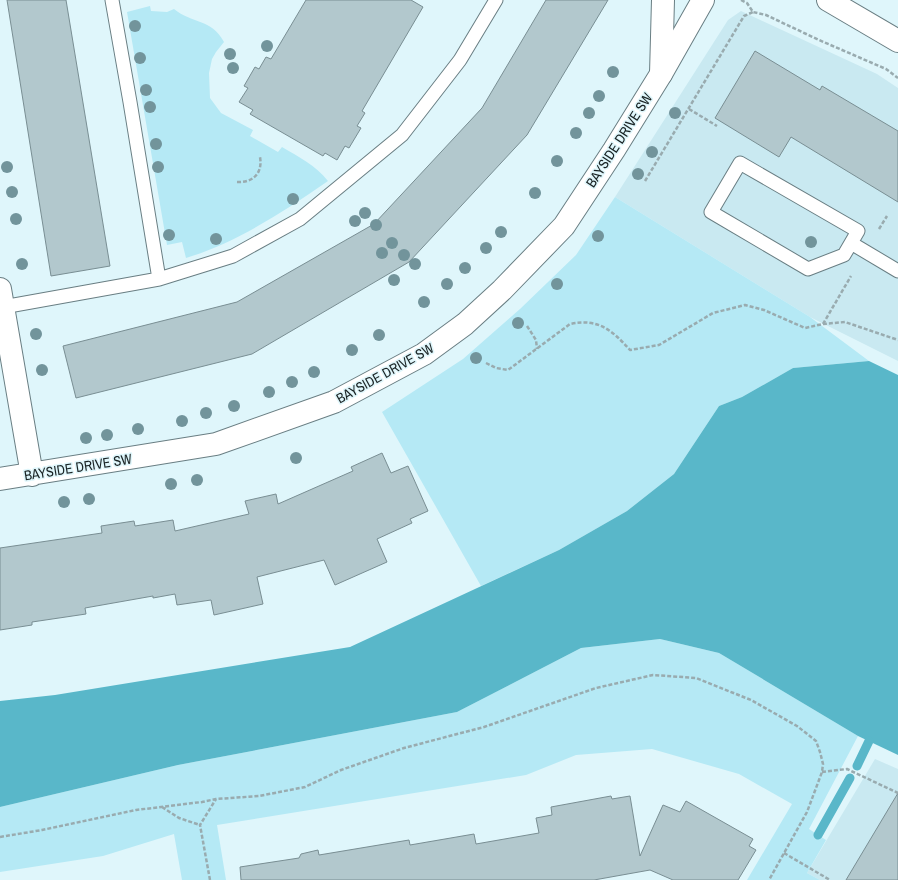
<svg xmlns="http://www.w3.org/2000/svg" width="898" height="880" viewBox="0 0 898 880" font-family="'Archivo Narrow',sans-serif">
  <rect width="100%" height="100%" fill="#dff6fb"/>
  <path fill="#c9e9f1" d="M 741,11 L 877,74 L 898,88 L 898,361 L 810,317 L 615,197 L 728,20 Z
    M 875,759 L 898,769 L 898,880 L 820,880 L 807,873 Z"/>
  <path fill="#b5e9f5" d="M 150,6 L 151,11 L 167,12 L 174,9 C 192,24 211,18 224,42 L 216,52 L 212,59 L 209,73 L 210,98 L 221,113 L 253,130 L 250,136 L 278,152 L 282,147 C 299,157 315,165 328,181 C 283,212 238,242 186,258 L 182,242 L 167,245 L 127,12 Z
    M 615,197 L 810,317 L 869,361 L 793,368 L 742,397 L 719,406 L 674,474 L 627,511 L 559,550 L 481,586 L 382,412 L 463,359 L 520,309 L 576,255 Z
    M 660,639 L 719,653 L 858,736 L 809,829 L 826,840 L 807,873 L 820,880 L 747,880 L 792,804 L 739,774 L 652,749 L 576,755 L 526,775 L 217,825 L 226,880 L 182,880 L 174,834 L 103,856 L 0,872 L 0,807 L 178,765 L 457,712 L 581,648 Z"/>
  <path fill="#59b7c9" d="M 869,361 L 898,375 L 898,755 L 858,736 L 719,653 L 660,639 L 581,648 L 457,712 L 178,765 L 0,807 L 0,701 L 55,695 L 350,647 L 559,550 L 627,511 L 674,474 L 719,406 L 742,397 L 793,368 Z"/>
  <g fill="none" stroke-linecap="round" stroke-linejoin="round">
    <path stroke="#59b7c9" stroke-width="9" d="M 857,766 L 869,741
      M 818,835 L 850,778"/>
  </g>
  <path fill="#b2c8cd" stroke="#798e93" d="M 7,0 L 66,0 L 110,266 L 51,276 Z
    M 306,0 L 411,0 L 423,7 L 362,111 L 365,113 L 357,126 L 361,128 L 349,148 L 345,146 L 337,160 L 325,153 L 323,156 L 250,114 L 253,110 L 239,102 L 248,88 L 244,86 L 255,67 L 259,69 L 266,57 L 271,59 Z
    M 546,0 L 608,0 L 527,135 L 409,262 L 252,354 L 76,398 L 63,346 L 237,302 L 374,224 L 482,108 Z
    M 755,51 L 820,90 L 822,86 L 898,131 L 898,202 L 791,137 L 779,157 L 715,118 Z
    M 382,453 L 391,473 L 408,466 L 428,511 L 410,519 L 412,523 L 377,539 L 387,562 L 335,585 L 324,560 L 257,577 L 263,604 L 214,615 L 211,600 L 177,605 L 175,594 L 153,598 L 153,596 L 85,608 L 86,614 L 32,622 L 32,625 L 0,630 L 0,548 L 102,533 L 101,526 L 134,521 L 135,526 L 173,520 L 175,531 L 249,514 L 245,501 L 276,494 L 278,504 L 353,471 L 351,467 Z
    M 898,793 L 898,880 L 846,880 Z
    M 611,796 L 612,799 L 630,796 L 640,856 L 663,805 L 680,812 L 686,801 L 753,839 L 749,846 L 756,850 L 738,880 L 673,880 L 650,870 L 594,880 L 241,880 L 240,867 L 299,858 L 301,854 L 318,850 L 319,855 L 409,840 L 410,845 L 474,834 L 476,844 L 539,833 L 536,818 L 552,815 L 551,807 Z"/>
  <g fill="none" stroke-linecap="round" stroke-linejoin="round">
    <g stroke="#697e83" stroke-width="15">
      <path id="service" d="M 112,0 L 130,102 L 159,279
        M 740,163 L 858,231 L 844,255 L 808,269 L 711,212 Z
        M 851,243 L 898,271
        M 3,307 L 159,279 L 233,256 L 300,219 L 402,135 L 460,60 L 496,0"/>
    </g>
    <g stroke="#697e83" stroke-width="24">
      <path id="minor" d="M 0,289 L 32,475
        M 0,479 L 216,444 L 334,402 L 424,354 L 465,324 L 502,290 L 564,226 L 614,150 L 661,74 L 703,0"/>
    </g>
    <g stroke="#697e83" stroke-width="24">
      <path id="secondary" d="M 828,0 L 898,41
        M 661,74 L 663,0"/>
    </g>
    <path stroke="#99abaf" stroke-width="2.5" stroke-dasharray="4 2" stroke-linecap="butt" d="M 741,0 L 747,3 L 753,12 L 766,15 L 819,40 L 886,69 L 898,78
      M 689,109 L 717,126
      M 645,181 L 744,16 L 753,12
      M 237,182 C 252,183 263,174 260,157
      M 879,229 L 887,216
      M 823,324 L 851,276
      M 527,326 L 536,340 L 537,349
      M 486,363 L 496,368 L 508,370 L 570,324 C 598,318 612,330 630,350 L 659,345 L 713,313 L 745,305 L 764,310 L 805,328 L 823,324 L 845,322 L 898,340
      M 822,772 L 847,769 L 898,793
      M 162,807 L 179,818 L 200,825
      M 0,837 L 42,830 L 136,810 L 202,802 L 216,799 L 259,796 L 305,787 L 341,770 L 404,748 L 484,727 L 596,688 L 653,675 L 696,678 L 751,700 L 797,726 L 816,741 L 820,752 L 823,764 L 822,772 L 807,812 L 769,880
      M 784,853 L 830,880
      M 210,880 L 200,825 L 216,799"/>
    <use href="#service" stroke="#fff" stroke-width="13"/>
    <use href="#minor" stroke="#fff" stroke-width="22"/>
    <use href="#secondary" stroke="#fff" stroke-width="22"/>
  </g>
  <g fill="#72949b">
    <circle cx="135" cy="26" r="6"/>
    <circle cx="267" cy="46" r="6"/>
    <circle cx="230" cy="54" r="6"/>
    <circle cx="140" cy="58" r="6"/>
    <circle cx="233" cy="68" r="6"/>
    <circle cx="613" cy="72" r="6"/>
    <circle cx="146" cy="90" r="6"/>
    <circle cx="599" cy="96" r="6"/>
    <circle cx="150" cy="107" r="6"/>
    <circle cx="589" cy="113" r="6"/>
    <circle cx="675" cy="113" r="6"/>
    <circle cx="576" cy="133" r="6"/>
    <circle cx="156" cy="144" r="6"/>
    <circle cx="652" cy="152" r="6"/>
    <circle cx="557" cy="161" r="6"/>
    <circle cx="7" cy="167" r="6"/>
    <circle cx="158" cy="167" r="6"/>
    <circle cx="638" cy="174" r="6"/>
    <circle cx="12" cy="192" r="6"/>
    <circle cx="535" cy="193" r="6"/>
    <circle cx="293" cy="199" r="6"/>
    <circle cx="365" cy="213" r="6"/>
    <circle cx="16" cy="219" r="6"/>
    <circle cx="355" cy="221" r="6"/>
    <circle cx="376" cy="225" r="6"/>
    <circle cx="501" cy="232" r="6"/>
    <circle cx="169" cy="235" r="6"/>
    <circle cx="598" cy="236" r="6"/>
    <circle cx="216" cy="239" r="6"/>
    <circle cx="811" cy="242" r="6"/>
    <circle cx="392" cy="243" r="6"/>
    <circle cx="486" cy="248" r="6"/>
    <circle cx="382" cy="253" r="6"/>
    <circle cx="404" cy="255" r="6"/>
    <circle cx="22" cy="264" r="6"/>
    <circle cx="415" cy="264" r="6"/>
    <circle cx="465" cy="268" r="6"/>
    <circle cx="394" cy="280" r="6"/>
    <circle cx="447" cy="284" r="6"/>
    <circle cx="557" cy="284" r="6"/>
    <circle cx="424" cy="302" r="6"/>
    <circle cx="518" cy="323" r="6"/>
    <circle cx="36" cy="334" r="6"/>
    <circle cx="379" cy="335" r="6"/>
    <circle cx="352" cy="350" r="6"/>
    <circle cx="476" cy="358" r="6"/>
    <circle cx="42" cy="370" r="6"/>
    <circle cx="314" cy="372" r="6"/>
    <circle cx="292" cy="382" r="6"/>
    <circle cx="269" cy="392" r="6"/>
    <circle cx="234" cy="406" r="6"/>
    <circle cx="206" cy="413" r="6"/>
    <circle cx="182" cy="421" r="6"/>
    <circle cx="138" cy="429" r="6"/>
    <circle cx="107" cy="435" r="6"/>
    <circle cx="86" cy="438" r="6"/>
    <circle cx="296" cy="458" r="6"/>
    <circle cx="197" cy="480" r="6"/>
    <circle cx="171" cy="484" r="6"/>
    <circle cx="89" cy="499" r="6"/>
    <circle cx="64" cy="502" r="6"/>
  </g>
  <g text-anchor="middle" stroke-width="3" stroke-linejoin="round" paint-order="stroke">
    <g font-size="14" fill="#192223" stroke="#dff6fb">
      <text transform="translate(619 140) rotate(-57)" y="5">BAYSIDE DRIVE SW</text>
      <text transform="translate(385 373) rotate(-29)" y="5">BAYSIDE DRIVE SW</text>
      <text transform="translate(78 467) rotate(-9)" y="5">BAYSIDE DRIVE SW</text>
    </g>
  </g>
</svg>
